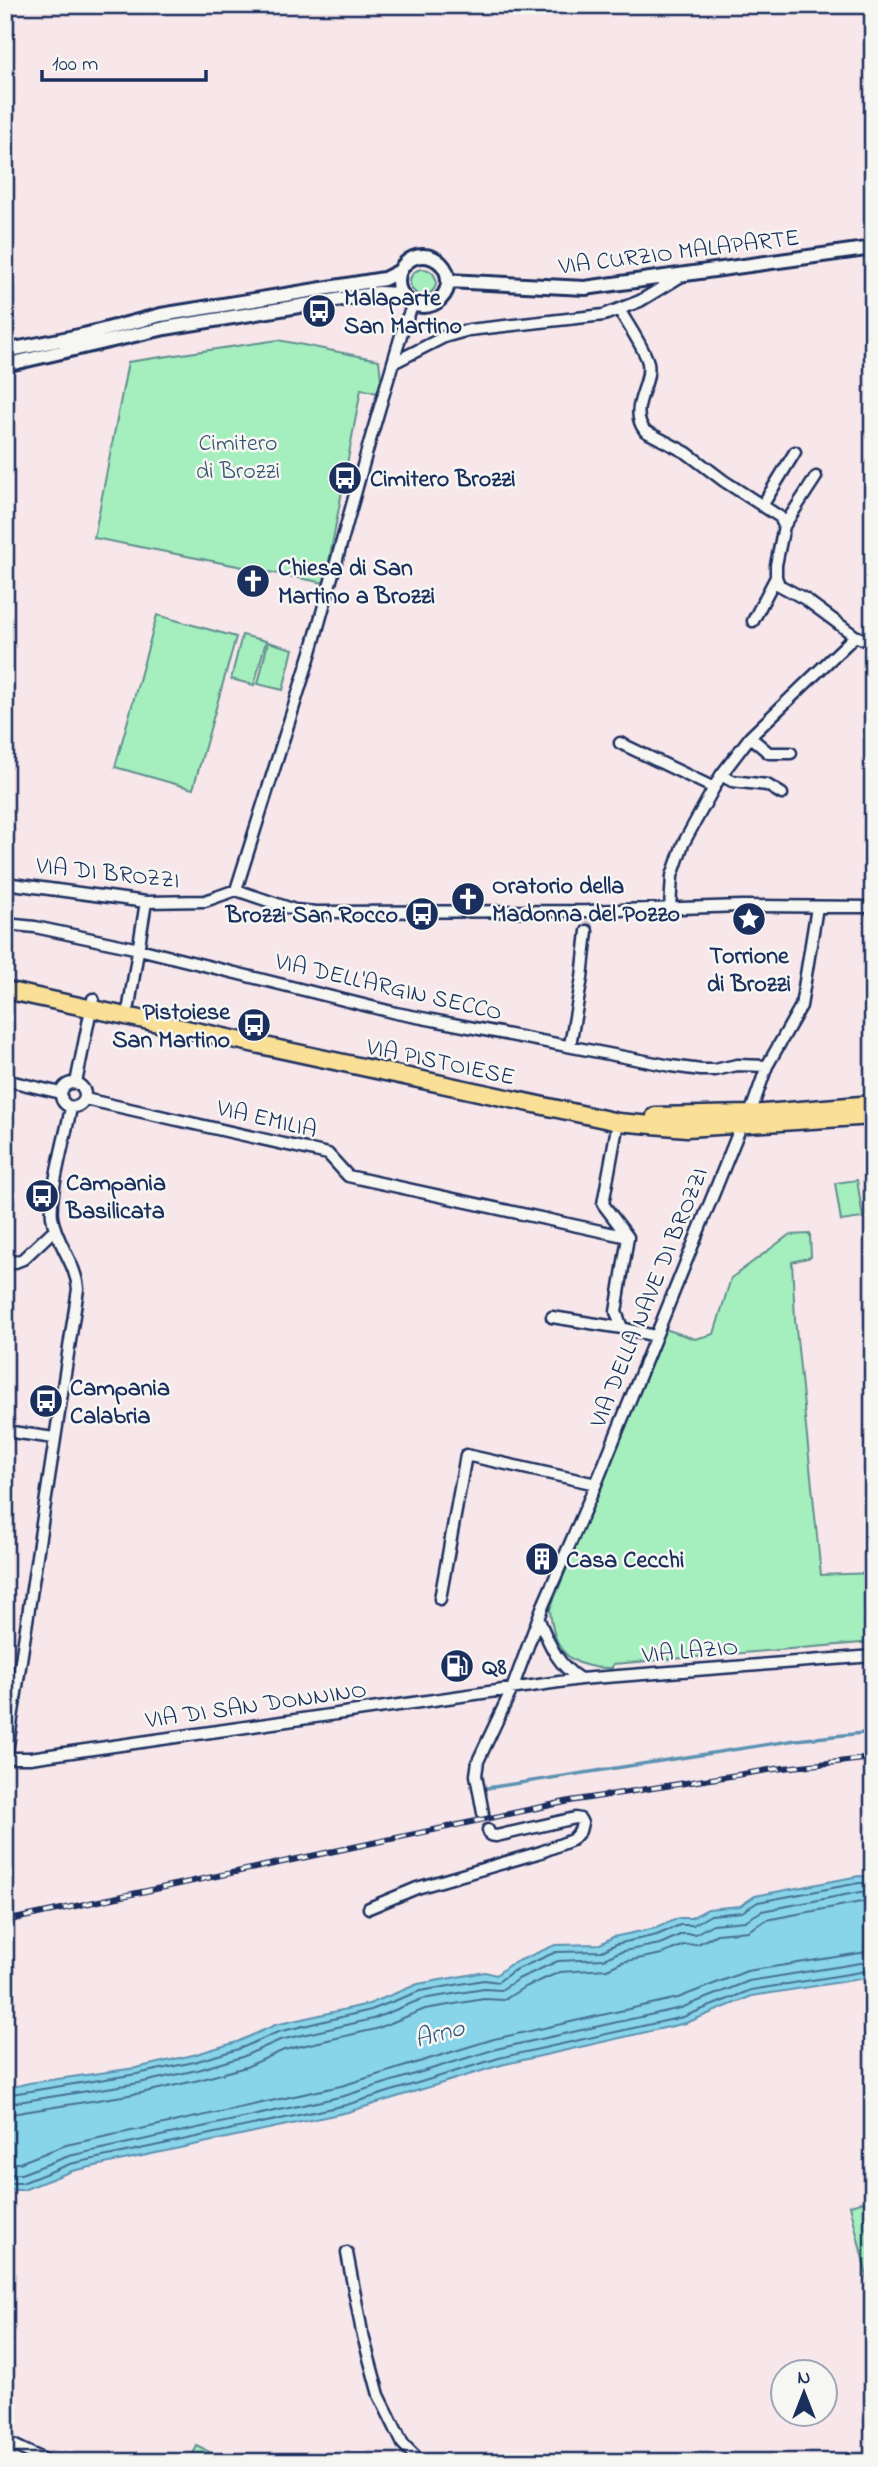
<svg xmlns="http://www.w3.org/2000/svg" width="878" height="2467" viewBox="0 0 878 2467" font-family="'Indie Flower',sans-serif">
  <rect width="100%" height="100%" fill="#f7e6ea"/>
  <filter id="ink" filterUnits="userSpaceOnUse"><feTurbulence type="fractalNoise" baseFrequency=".0143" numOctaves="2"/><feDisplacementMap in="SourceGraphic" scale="14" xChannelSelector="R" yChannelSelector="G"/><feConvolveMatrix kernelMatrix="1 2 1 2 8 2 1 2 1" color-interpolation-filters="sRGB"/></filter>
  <g filter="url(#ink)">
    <path fill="#a5efbe" stroke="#608f8e" stroke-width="2" d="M410 282a13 13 0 1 1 26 0a13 13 0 1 1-26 0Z
      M 278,340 L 379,360 L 381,380 L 377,393 L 361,389 L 325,583 L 94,538 L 128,362 Z
      M 157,615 L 236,637 L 193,789 L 115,767 Z
      M 242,635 L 266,641 L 254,685 L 231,679 Z
      M 268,642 L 293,649 L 283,690 L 258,684 Z
      M 857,1180 L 863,1218 L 841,1221 L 835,1183 Z
      M 810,1234 L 811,1257 L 792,1262 L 795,1319 L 821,1575 L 873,1573 L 873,1642 L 613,1664 L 612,1668 C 569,1669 553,1650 550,1609 L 665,1329 L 695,1339 L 714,1334 L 731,1278 L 789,1235 Z
      M 873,2199 L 873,2280 L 868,2281 L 850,2205 Z
      M 197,2446 L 228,2461 L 227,2462 L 189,2462 Z"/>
    <path fill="#88d4e8" stroke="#5c92b1" stroke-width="2" d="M 859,1876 L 873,1877 L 873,1977 L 752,1996 L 686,2023 L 501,2065 L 348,2112 L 72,2171 L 23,2190 L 5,2190 L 5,2089 L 29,2083 L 136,2068 L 193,2055 L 237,2042 L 275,2025 L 369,2004 L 418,1984 L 485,1972 L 496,1975 L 509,1965 L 555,1945 L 600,1944 L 613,1937 L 656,1928 L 679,1918 L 691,1918 L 708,1909 L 740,1906 L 755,1896 Z"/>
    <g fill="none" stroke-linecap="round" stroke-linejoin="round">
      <path stroke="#477195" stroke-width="2" d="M 5,2095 L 137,2074 L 194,2062 L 239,2049 L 278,2032 L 371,2010 L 420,1991 L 484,1980 L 498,1982 L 513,1971 L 556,1952 L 602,1951 L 616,1944 L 657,1935 L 680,1925 L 693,1925 L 711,1915 L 742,1912 L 758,1902 L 859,1883 L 873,1883
        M 5,2104 L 139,2083 L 197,2070 L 242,2057 L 280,2040 L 373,2019 L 422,1999 L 484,1989 L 501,1990 L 518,1979 L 558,1961 L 604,1959 L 619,1952 L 660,1944 L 682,1934 L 695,1934 L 713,1924 L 745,1921 L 762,1911 L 860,1892 L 873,1892
        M 5,2115 L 141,2093 L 199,2080 L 246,2067 L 284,2050 L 376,2029 L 425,2009 L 484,1999 L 504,2000 L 523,1988 L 560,1972 L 607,1969 L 622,1962 L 662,1954 L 684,1945 L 698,1944 L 717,1934 L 748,1931 L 766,1920 L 861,1902 L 873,1903
        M 5,2163 L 19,2163 L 66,2145 L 341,2086 L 494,2039 L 678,1998 L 747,1971 L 873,1951
        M 5,2174 L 21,2174 L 69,2156 L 344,2096 L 496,2049 L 681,2008 L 749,1981 L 873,1961
        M 5,2183 L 22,2183 L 70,2164 L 346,2105 L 499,2058 L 683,2017 L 751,1990 L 873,1970"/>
      <path stroke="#5c92b1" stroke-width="3.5" d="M 487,1788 L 796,1740 L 873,1732"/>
      <path stroke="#cbc1ce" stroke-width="10" stroke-dasharray="10 5" stroke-linecap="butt" d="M 587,931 L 588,919"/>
      <g stroke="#1b2f5e" stroke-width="15">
        <path id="minor" d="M 619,309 C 626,322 646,351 648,363 C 652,387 627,408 645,431 L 687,453 L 724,481 L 780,517 L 784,526 L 776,565 L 776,577 L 779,585 L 805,599 L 855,636 L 873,643
          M 393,363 L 444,337 L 469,330 L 604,315 L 640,301 L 683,275
          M 762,506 L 795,452
          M 784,526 L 816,477
          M 753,621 L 776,577
          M 750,737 L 769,753 L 791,753
          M 620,743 L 714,788
          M 721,775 L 732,781 L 767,785 L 782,794
          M 5,883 L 146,902 L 205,901 L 236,890 L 295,910 L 316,912 L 588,911 L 742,906 L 873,907
          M 236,890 L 311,652 L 369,444 L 404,325 L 413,305
          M 670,908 L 672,876 L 683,844 L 721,775 L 750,737 L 855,636
          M 5,924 L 35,927 L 139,949 L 396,1013 L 671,1066 L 701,1070 L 715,1070 L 737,1065 L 767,1066
          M 129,1006 L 146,902
          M 570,1045 L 582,978 L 587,931
          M 5,1080 L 61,1093
          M61 1095a12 12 0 1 1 24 0a12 12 0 1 1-24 0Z
          M 76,1083 L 93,999
          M 85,1099 L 328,1154 L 348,1176 L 628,1237
          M 750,1114 L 767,1066 L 801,1006 L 817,907
          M 618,1122 L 603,1204 L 628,1237 L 616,1312 L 622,1328 L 655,1336
          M 5,1266 L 23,1259 L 55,1229
          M 552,1317 L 622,1328
          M 5,1431 L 54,1438
          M 440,1599 L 466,1455 L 596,1484
          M 539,1620 C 549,1643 557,1665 580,1679
          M 5,1758 L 30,1758 L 580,1679 L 873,1656
          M 6,1758 L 78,1289 C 76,1263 56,1243 52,1217 C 49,1194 66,1134 71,1108
          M 483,1813 L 476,1775 L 478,1761 L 512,1689 L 542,1608 L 596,1484 L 741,1126
          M 369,1908 L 417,1888 L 541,1852 L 572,1840 L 580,1831 L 582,1823 L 580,1819 L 575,1818 L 496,1836 L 490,1835 L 488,1830
          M 347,2253 L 362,2332 L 379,2395 L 403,2444 L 421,2462
          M 5,2441 L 49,2462"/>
      </g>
      <g stroke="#1b2f5e" stroke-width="18">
        <path id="tertiary" d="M398 281a25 25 0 1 1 50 0a25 25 0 1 1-50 0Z
          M 448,281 L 585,288 L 873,248
          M 5,351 L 84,335 L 161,315 L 384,279 L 400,271
          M 5,365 L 165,328 L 379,293 L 400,294"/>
      </g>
      <g stroke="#1b2f5e" stroke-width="21">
        <path id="primary" d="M 5,990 L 618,1122 L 687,1128 L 873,1116
          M 655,1116 L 750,1114 L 873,1104"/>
      </g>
      <use href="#minor" stroke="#f6f6f2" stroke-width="10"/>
      <use href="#tertiary" stroke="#f6f6f2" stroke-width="12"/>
      <use href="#primary" stroke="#fadf96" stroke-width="16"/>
      <g stroke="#1b2f5e" stroke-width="6">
        <path id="rail" d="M 5,1921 L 570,1801 L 775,1769 L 873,1758"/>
      </g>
      <use href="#rail" stroke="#f6f6f2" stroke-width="3.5" stroke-dasharray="10" stroke-linecap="butt"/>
    </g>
  </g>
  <defs>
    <g id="bus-disc" transform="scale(1.75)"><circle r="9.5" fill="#1b2f5e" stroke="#f6f6f2"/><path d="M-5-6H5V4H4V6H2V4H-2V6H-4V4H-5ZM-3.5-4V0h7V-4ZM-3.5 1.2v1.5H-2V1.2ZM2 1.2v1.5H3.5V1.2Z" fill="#fff"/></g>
    <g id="church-disc" transform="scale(1.75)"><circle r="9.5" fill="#1b2f5e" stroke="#f6f6f2"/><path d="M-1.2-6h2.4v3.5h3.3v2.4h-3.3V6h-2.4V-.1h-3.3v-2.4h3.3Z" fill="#fff"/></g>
    <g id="sight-disc" transform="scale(1.75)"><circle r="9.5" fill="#1b2f5e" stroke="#f6f6f2"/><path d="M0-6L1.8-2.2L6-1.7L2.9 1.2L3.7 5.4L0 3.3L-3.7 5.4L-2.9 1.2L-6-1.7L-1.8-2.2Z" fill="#fff"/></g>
    <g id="building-disc" transform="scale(1.75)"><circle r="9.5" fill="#1b2f5e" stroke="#f6f6f2"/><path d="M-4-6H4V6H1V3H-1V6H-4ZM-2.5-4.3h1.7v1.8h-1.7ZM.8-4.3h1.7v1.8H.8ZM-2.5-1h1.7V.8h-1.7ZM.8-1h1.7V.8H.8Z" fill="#fff"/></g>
    <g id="fuel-disc" transform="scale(1.75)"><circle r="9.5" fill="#1b2f5e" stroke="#f6f6f2"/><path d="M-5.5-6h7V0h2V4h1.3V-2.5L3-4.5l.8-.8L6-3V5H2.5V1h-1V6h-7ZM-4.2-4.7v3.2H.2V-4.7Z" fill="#fff"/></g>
  </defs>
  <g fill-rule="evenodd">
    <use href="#bus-disc" x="319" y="311"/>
    <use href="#bus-disc" x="345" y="478"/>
    <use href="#church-disc" x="253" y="581"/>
    <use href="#church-disc" x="468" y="899"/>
    <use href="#bus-disc" x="422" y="914"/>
    <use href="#sight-disc" x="749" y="919"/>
    <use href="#bus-disc" x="254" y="1025"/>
    <use href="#bus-disc" x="42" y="1196"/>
    <use href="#bus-disc" x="46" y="1401"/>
    <use href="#building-disc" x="542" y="1559"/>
    <use href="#fuel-disc" x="457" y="1666"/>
  </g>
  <g text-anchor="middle" stroke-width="5" stroke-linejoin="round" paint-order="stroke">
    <g font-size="24" fill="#1b2f5e" stroke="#f6f6f2">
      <text transform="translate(679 251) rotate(-7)" y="8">VIA CURZIO MALAPARTE</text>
      <text transform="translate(108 872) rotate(6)" y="8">VIA DI BROZZI</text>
      <text transform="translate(389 986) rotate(13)" y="8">VIA DELL'ARGIN SECCO</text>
      <text transform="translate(441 1061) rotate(12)" y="8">VIA PISTOIESE</text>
      <text transform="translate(267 1118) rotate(13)" y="8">VIA EMILIA</text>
      <text transform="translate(648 1297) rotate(-68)" y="8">VIA DELLA NAVE DI BROZZI</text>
      <text transform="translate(690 1650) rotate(-5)" y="8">VIA LAZIO</text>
      <text transform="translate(256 1704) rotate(-8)" y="8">VIA DI SAN DONNINO</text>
    </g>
    <g font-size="24" font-weight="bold" fill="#1b2f5e" stroke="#f6f6f2" text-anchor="start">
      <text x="344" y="305">Malaparte<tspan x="344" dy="28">San Martino</tspan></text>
      <text x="370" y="486">Cimitero Brozzi</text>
      <text x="278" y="575">Chiesa di San<tspan x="278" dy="28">Martino a Brozzi</tspan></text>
      <text x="492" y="893">Oratorio della<tspan x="492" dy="28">Madonna del Pozzo</tspan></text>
      <text x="398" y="922" text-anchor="end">Brozzi San Rocco</text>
      <text x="749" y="963" text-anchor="middle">Torrione<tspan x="749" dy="28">di Brozzi</tspan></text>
      <text x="230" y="1019" text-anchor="end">Pistoiese<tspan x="230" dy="28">San Martino</tspan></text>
      <text x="66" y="1190">Campania<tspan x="66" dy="28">Basilicata</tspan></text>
      <text x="70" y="1395">Campania<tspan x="70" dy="28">Calabria</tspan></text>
      <text x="566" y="1567">Casa Cecchi</text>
      <text x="482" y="1674">Q8</text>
    </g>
    <g font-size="24" fill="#375571" stroke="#f6f6f2">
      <text x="238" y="450">Cimitero<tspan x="238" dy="28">di Brozzi</tspan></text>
    </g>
    <g font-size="26" font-style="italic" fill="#365880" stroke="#f6f6f2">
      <text transform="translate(439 2032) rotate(-15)" y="9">Arno</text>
    </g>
  </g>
  <rect width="878" height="2467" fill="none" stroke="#f6f6f2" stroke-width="28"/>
  <rect x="14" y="14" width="850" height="2439" fill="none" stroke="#1b2f5e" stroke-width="2.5" filter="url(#ink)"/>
  <g transform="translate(804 2393)"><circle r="33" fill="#f6f6f2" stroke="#9ea6b7" stroke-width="2"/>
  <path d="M0-5L12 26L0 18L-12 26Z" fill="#1b2f5e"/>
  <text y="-10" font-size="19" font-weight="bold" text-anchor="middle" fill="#1b2f5e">N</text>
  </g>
  <path d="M42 70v10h164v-10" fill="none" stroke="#1b2f5e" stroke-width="3.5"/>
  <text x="52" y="70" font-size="21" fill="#1b2f5e" stroke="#f6f6f2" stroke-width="5" paint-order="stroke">100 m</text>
</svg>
